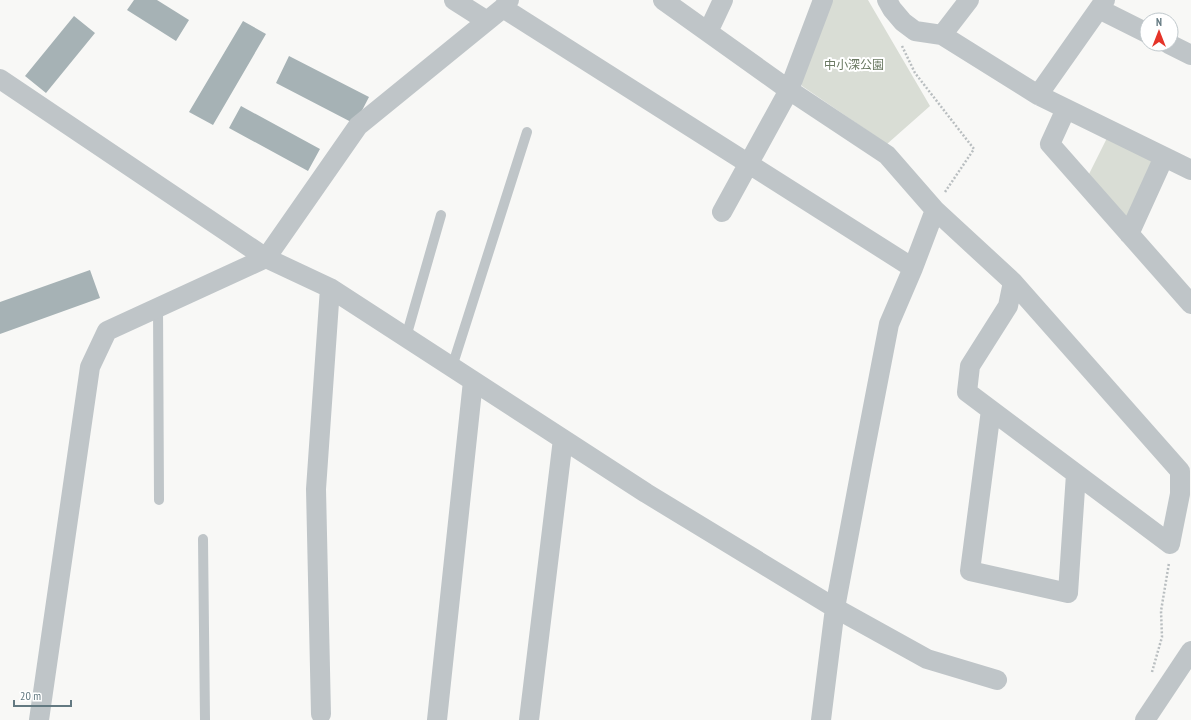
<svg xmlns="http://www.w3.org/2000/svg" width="1191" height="720" viewBox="0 0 1191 720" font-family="'PT Sans Narrow','Noto Sans JP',sans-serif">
  <rect width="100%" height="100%" fill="#f8f8f6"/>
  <path fill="#d9ddd5" d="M 829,0 L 868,0 L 930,106 L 887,144 L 802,86 L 800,78 Z
    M 1108,136 L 1157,159 L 1128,226 L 1087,178 Z"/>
  <path fill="#a6b2b5" d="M 134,0 L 157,0 L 189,20 L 176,41 L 127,10 Z
    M 74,16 L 95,33 L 46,93 L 25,76 Z
    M 243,21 L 266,34 L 213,125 L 189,112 Z
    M 289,56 L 369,97 L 355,124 L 276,83 Z
    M 241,106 L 320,149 L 308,171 L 229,128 Z
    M 90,270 L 100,298 L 0,334 L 0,302 Z"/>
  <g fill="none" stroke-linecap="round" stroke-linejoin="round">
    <path stroke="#b9bec0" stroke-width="2.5" stroke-dasharray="2 2" stroke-linecap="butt" d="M 902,46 L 915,73 L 974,149 L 945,192
      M 1152,672 L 1162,637 L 1161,611 L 1169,563"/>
    <path stroke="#bfc5c8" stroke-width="10" d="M 158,307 L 159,500
      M 406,337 L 441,215
      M 452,367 L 527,132
      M 203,539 L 205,720"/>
    <path stroke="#bfc5c8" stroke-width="20" d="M 454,0 L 487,21
      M 663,0 L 789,90 L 887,155 L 935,210 L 1013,282 L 1180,471 L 1180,494 L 1170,544 L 967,392 L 970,366 L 1008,306 L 1013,282
      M 887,0 L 892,9 L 903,22 L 915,31 L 942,35 L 1038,95 L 1191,170
      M 503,8 L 913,268
      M 1099,9 L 1147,33
      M 708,32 L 723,0
      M 942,35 L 969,0
      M 1169,44 L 1191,55
      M 0,79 L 266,258 L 330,288 L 646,493 L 835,608 L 927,659 L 997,680
      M 1038,95 L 1105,0
      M 1066,109 L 1050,144 L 1191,304
      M 722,212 L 789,90 L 823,0
      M 1129,234 L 1164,157
      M 991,410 L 970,571 L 1068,593 L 1076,474
      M 321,714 L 316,489 L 330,288
      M 39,720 L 90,367 L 107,331 L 266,258 L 358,126 L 503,8 L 509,0
      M 437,720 L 473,381
      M 529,720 L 563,439
      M 821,720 L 835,608 L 862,464 L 889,324 L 913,268 L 935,210
      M 1145,720 L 1191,651"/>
  </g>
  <g text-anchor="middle" stroke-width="4" stroke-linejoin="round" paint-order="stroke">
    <g font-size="12" fill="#6a7962" stroke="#fff">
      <text x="854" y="69">中小深公園</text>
    </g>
  </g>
  <g transform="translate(1159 32)"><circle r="19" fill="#ffffff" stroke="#c1c9cd"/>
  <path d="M0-3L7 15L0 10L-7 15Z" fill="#e53429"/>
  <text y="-6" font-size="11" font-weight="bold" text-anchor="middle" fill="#637981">N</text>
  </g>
  <path d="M14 700v6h57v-6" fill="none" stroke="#637981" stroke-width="2"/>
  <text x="20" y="700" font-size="12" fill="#637981" stroke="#ffffff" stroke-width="3" paint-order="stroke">20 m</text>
</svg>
